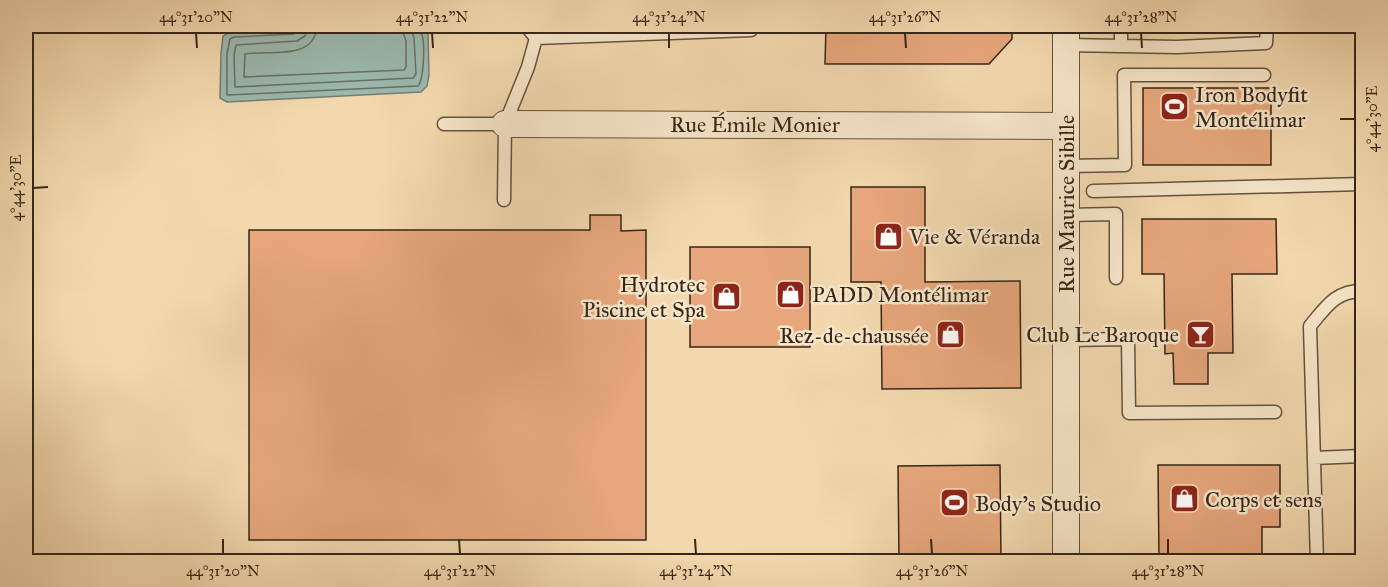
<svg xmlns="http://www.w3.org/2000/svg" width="1388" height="587" font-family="'IM FELL Great Primer',serif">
	<rect width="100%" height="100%" fill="#f3d8ae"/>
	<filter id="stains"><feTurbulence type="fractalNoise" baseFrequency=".00333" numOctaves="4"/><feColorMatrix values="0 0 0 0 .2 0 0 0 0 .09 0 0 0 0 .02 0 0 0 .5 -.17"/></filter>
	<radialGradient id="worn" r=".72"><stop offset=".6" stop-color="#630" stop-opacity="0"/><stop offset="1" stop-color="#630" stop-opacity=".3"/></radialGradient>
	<!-- water -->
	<path fill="#9bb9af" stroke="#727e73" stroke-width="1.5" d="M359 26H422L428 33 429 75 427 86 421 92 227 102 220 98 221 53 223 36 232 31Z"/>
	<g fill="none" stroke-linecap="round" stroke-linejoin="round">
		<!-- shore -->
		<path stroke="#687064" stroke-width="1.5" d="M300 26 299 31 294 34 234 37 230 39 227 54V95L418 86C424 79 425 44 422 35 420 32 418 29 418 26
			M308 26 305 36 297 41 236 45 234 55 235 87 413 78 416 74 414 38 410 26
			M317 26C315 61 269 50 245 54L244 77 404 70 406 67V41L401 26"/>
	</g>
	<!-- building -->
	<path fill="#e7a67c" stroke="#352618" stroke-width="1.5" d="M826 26H1012V39L989 64H825Z
		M1143 88H1271V165H1143Z
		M851 187H925V282L1020 281 1021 388 882 389 881 282H851Z
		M590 215H621V231L646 230V540H249V230H590Z
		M1142 219H1276L1277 274H1232L1233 353H1208V384H1174L1173 353 1165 354 1164 274H1142Z
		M690 247H810V347H690Z
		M1000 465 1001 561H899L898 466Z
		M1158 465H1280V527H1262V561H1159Z"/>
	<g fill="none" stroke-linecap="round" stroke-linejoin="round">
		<defs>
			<path id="lane" d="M1121 26V46
				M536 38 751 30V26
				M1066 45 1177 47 1266 43 1267 26
				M444 124H505
				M1066 166 1125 165 1124 75H1264
				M1093 191 1362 184
				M504 200 505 124 528 67 536 38 526 26
				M1066 215 1116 214V278
				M1067 340 1128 339 1129 413 1275 412
				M1314 458 1362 456
				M1317 562 1310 326C1326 307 1335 291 1362 291"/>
			<path id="street" d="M1066 26V562
				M505 124 1065 126"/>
		</defs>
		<!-- lane casing -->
		<use href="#lane" stroke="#64523e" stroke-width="15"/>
		<!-- street casing -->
		<use href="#street" stroke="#64523e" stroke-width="28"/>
		<!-- lane -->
		<use href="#lane" stroke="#f7e6ca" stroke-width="12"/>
		<!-- street -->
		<use href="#street" stroke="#f7e6ca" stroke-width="26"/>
	</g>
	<!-- ticks -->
	<path fill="none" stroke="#352618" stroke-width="2" d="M196 33 197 48M432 33 433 48M669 33V48M905 33 906 48M1141 33 1142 48M1340 119H1355M33 188 48 187M223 539V554M459 539 460 554M695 539 696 554M931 539 932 554M1168 539V554"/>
	<!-- icons -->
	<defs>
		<symbol id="stadium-square" viewBox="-11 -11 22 22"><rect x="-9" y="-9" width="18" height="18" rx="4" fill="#8f2418" stroke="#f7e6ca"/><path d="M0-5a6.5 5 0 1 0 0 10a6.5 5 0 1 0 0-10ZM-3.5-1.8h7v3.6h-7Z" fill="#fff"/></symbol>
		<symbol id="shop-square" viewBox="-11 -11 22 22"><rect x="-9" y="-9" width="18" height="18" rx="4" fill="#8f2418" stroke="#f7e6ca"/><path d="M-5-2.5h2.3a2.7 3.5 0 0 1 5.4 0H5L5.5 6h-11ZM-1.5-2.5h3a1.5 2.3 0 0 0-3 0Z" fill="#fff"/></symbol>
		<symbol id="bar-square" viewBox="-11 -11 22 22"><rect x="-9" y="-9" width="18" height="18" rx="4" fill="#8f2418" stroke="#f7e6ca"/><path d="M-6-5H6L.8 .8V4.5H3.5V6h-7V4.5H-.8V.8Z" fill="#fff"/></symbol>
	</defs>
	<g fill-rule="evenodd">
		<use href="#stadium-square" x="1158" y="90" width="33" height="33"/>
		<use href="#shop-square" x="872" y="220" width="33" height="33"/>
		<use href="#shop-square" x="774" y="278" width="33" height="33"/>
		<use href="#shop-square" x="710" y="280" width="33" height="33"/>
		<use href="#bar-square" x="1184" y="318" width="33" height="33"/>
		<use href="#shop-square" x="934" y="318" width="33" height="33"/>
		<use href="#shop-square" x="1168" y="482" width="33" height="33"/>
		<use href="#stadium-square" x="938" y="486" width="33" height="33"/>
	</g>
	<g text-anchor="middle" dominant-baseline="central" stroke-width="5" stroke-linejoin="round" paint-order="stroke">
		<!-- poi labels -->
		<g font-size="22" fill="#352618" stroke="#f7e6ca" text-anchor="start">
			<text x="1195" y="94">Iron Bodyfit<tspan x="1195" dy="25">Montélimar</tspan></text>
			<text x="909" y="236">Vie &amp; Véranda</text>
			<text x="705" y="284" text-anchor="end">Hydrotec<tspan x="705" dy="25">Piscine et Spa</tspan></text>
			<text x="812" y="294">PADD Montélimar</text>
			<text x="1179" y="334" text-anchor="end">Club Le Baroque</text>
			<text x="929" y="335" text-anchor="end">Rez-de-chaussée</text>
			<text x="1205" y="499">Corps et sens</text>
			<text x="975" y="503">Body's Studio</text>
		</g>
		<!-- street labels -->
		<g font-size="22" fill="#352618" stroke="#f7e6ca">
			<text x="755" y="124">Rue Émile Monier</text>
			<text transform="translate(1066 204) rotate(-90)">Rue Maurice Sibille</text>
		</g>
	</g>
	<!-- margin -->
	<rect width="1388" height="587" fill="none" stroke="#f3d8ae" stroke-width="66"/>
	<rect x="33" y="33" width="1322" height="521" fill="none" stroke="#352618" stroke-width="2"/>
	<g font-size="15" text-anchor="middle" fill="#352618">
		<text x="196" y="22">44°31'20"N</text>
		<text x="432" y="22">44°31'22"N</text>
		<text x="669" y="22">44°31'24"N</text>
		<text x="905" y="22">44°31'26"N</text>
		<text x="1141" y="22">44°31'28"N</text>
		<text transform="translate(1372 119) rotate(-90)" y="5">4°44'30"E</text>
		<text transform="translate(16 188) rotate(-90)" y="5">4°44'30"E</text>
		<text x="223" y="576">44°31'20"N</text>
		<text x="460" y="576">44°31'22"N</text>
		<text x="696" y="576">44°31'24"N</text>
		<text x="932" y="576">44°31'26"N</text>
		<text x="1168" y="576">44°31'28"N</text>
	</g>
	<rect width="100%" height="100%" filter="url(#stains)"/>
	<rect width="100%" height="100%" fill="url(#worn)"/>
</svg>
